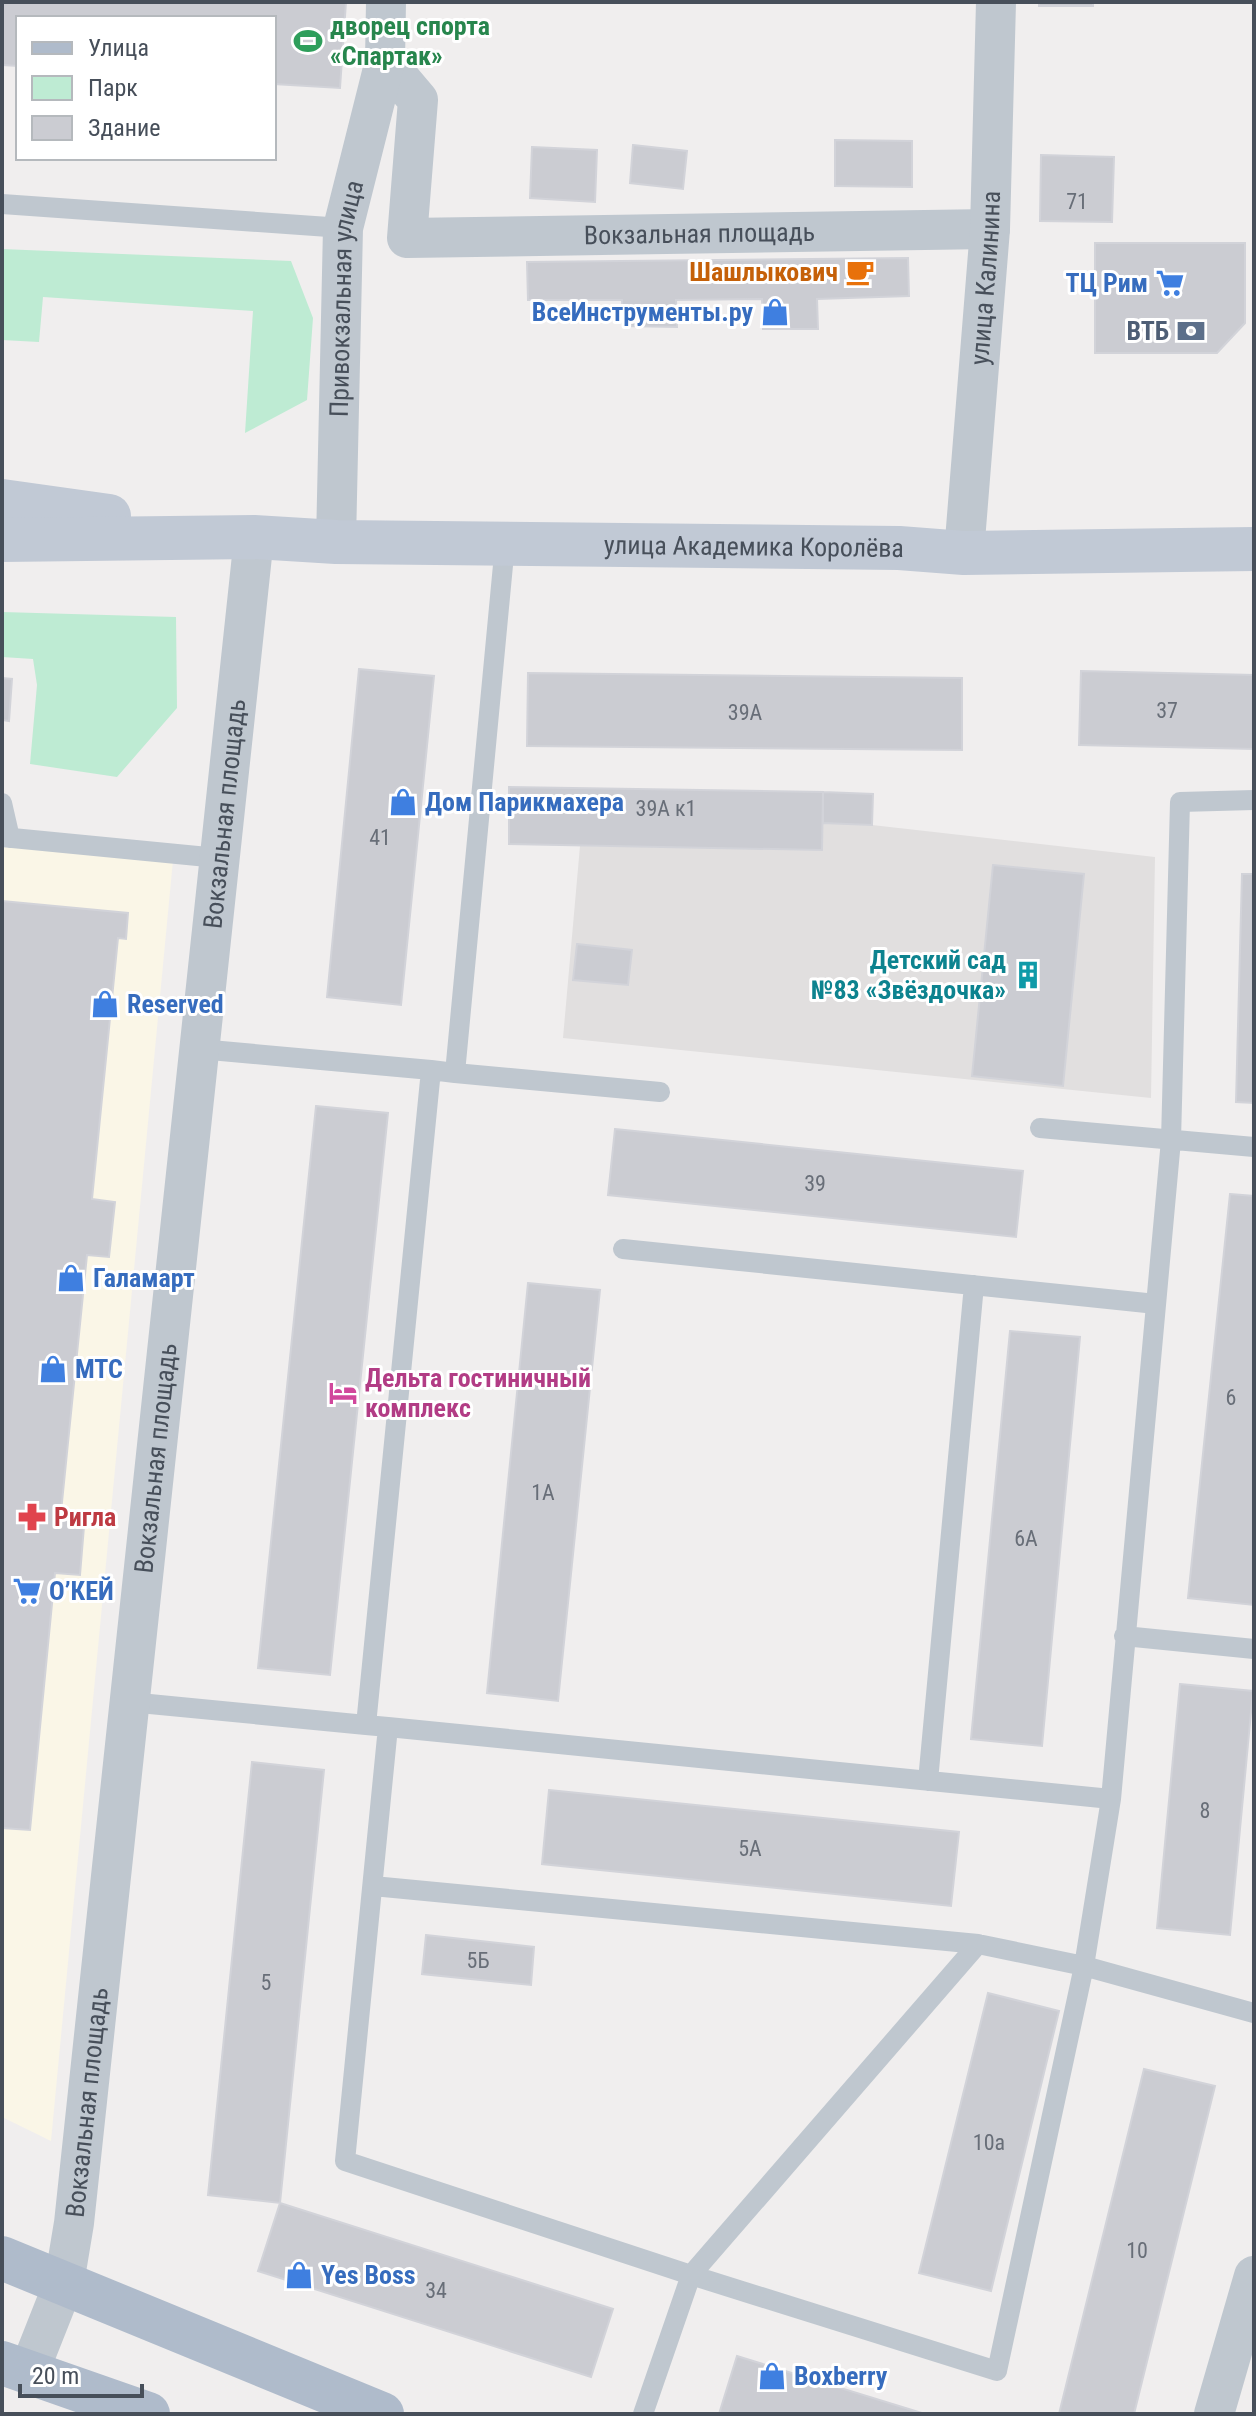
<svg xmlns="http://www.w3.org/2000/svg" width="1256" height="2416" font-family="'Roboto Condensed',sans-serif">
	<rect width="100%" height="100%" fill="#f0eeee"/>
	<!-- commercial -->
	<path fill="#faf6e7" d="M2 845 173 860 51 2141 2 2117Z"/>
	<!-- education -->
	<path fill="#e1dfdf" d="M823 823 872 825 1155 857 1151 1098 563 1038 580 846 822 850Z"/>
	<!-- green -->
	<path fill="#beebd3" d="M2 249 291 261 313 318 307 400 245 433 253 311 43 297 39 342 2 340Z
		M2 612 176 617 177 708 117 777 30 764 37 685 33 659 2 657Z"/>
	<!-- building -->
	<path fill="#cbccd2" stroke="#d2d3d9" stroke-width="2" d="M2 2H346L340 88 274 84V18H18V66L2 65Z
		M1039 2H1093V6H1039Z
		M835 140 912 141V187L835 186Z
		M633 145 687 151 683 189 630 183Z
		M532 147 597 150 595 202 530 198Z
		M1041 155 1114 157 1112 222 1040 221Z
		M1095 243H1245V323L1217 353H1095Z
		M908 258 909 296 817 299 818 329H763L762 299 676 300 677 327 623 326 622 300H528L527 262Z
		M359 669 434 676 401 1005 327 997Z
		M1081 671 1254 675V749L1079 745Z
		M528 673 962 678V750L527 746Z
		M2 678 12 679 9 721 2 720Z
		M509 787 823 792 822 850 509 844Z
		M823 792 873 794 872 825 823 823Z
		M993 865 1084 874 1063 1086 972 1076Z
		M1242 874H1254V1103L1236 1102Z
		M2 901 128 913 126 939 118 938 92 1199 115 1202 109 1257 87 1255 61 1512 85 1514 80 1575 55 1573 30 1830 2 1828Z
		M577 944 632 950 628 985 573 980Z
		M316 1106 388 1113 330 1675 258 1668Z
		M615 1129 1023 1171 1016 1237 608 1195Z
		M1230 1194 1254 1196V1605L1188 1598Z
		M528 1283 600 1290 558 1701 487 1693Z
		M1010 1331 1080 1337 1042 1746 971 1739Z
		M1180 1684 1253 1691 1230 1935 1157 1928Z
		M252 1762 324 1770 280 2203 208 2195Z
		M549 1790 959 1832 951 1906 542 1864Z
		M426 1935 534 1947 531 1985 422 1974Z
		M988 1993 1059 2011 991 2291 919 2273Z
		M1144 2069 1215 2086 1134 2414H1059Z
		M280 2203 613 2309 591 2377 258 2271Z
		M737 2356 925 2414H719Z"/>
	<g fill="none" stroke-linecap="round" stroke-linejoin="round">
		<!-- service -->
		<path stroke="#bfc7cf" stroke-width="20" d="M2 204 343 228
			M2 803 10 838
			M2 837 218 858
			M199 1049 431 1070 366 1725 388 1727 345 2161 691 2275 978 1944
			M431 1070 455 1073 505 544
			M455 1073 660 1092
			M1040 1128 1254 1147
			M623 1249 1156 1304
			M1124 1636 1254 1649
			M129 1702 366 1725
			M388 1727 1111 1799
			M928 1781 974 1285
			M373 1886 978 1944 1084 1966 1111 1799 1171 1140 1180 802 1254 800
			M643 2414 691 2275 997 2371 1084 1966 1254 2013"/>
		<!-- minor -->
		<g stroke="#bfc7cf" stroke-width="40">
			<path id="s1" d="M385 61 418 100 407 238 990 229"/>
			<path id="s2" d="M336 542 343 228 385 61 386 2"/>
			<path id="s3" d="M964 553 990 229 996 2"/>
			<path id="s4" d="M28 2374 64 2283 74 2223 254 537"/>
			<path d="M1214 2414 1254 2276"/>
		</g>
		<!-- secondary -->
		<g stroke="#c1c9d5" stroke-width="44">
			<path d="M2 501 109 516"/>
			<path id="s5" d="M2 540 254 537 336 542 899 548 964 553 1254 549"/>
		</g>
		<!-- primary -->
		<path stroke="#afbbcb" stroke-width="44" d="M2 2258 382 2414
			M2 2363 148 2414"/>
	</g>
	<!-- icons -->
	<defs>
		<symbol id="stadium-bare" viewBox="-9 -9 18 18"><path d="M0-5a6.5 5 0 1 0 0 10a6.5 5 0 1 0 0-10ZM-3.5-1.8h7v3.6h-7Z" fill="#2e9e5b" stroke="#fff" stroke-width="2.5" paint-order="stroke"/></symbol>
		<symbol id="cafe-bare" viewBox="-9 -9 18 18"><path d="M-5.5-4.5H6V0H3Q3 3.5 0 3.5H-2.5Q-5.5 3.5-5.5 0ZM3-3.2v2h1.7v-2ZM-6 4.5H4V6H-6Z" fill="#e8710a" stroke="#fff" stroke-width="2.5" paint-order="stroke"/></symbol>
		<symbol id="supermarket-bare" viewBox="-9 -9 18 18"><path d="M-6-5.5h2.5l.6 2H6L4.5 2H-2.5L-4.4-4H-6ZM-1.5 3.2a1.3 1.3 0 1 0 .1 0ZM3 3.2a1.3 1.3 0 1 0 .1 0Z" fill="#3f7fe0" stroke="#fff" stroke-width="2.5" paint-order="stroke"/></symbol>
		<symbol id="shop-bare" viewBox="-9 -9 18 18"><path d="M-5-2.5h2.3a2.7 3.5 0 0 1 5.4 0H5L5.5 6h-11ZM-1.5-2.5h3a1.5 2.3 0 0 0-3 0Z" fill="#3f7fe0" stroke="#fff" stroke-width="2.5" paint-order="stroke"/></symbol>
		<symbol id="bank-bare" viewBox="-9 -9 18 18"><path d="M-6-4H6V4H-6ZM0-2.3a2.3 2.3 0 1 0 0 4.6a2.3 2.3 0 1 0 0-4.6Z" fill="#5c6f8a" stroke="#fff" stroke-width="2.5" paint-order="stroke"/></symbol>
		<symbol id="building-bare" viewBox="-9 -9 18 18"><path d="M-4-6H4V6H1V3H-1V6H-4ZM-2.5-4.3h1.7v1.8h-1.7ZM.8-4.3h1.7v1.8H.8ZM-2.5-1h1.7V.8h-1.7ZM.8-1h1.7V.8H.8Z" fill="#0f9aa8" stroke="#fff" stroke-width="2.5" paint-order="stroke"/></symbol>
		<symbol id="hotel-bare" viewBox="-9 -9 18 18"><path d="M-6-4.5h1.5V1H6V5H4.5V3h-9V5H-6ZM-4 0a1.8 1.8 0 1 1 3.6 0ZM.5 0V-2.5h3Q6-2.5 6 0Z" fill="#d1479c" stroke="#fff" stroke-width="2.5" paint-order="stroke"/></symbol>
		<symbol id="pharmacy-bare" viewBox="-9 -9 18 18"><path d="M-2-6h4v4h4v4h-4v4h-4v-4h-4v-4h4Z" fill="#e0444e" stroke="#fff" stroke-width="2.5" paint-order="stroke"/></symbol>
	</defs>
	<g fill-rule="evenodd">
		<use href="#stadium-bare" x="288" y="21" width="40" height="40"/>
		<use href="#cafe-bare" x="840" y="252" width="40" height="40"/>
		<use href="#supermarket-bare" x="1150" y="263" width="40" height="40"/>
		<use href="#shop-bare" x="755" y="292" width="40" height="40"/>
		<use href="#bank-bare" x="1171" y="311" width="40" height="40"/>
		<use href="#shop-bare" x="383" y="782" width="40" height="40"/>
		<use href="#building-bare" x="1008" y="955" width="40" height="40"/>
		<use href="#shop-bare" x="85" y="984" width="40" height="40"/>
		<use href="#shop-bare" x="51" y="1258" width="40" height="40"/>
		<use href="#shop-bare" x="33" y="1349" width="40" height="40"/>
		<use href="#hotel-bare" x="323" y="1373" width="40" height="40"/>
		<use href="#pharmacy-bare" x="12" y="1497" width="40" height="40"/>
		<use href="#supermarket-bare" x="7" y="1571" width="40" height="40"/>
		<use href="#shop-bare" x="279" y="2255" width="40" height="40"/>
		<use href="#shop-bare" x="752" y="2356" width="40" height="40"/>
	</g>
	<g text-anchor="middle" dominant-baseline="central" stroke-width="6" stroke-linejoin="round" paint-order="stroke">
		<!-- number labels -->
		<g font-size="22" fill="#686e78">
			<text x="1077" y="201">71</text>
			<text x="1167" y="710">37</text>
			<text x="745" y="712">39А</text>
			<text x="666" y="808">39А к1</text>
			<text x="380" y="837">41</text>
			<text x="815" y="1183">39</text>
			<text x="1231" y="1397">6</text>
			<text x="543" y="1492">1А</text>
			<text x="1026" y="1538">6А</text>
			<text x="1205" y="1810">8</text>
			<text x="750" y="1848">5А</text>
			<text x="478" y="1960">5Б</text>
			<text x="266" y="1982">5</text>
			<text x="989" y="2142">10а</text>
			<text x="1137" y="2250">10</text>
			<text x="436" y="2290">34</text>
		</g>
		<!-- leisure labels -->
		<g font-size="26" font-weight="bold" fill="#27864d" stroke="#fff" text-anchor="start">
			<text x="330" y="26">дворец спорта<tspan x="330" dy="30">«Спартак»</tspan></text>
		</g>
		<!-- street labels -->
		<g font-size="26" fill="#474f5a" stroke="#fff">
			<text stroke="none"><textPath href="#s1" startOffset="482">Вокзальная площадь</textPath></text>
			<text stroke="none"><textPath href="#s3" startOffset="276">улица Калинина</textPath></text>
			<text stroke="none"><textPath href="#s2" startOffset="244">Привокзальная улица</textPath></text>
			<text stroke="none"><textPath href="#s5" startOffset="752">улица Академика Королёва</textPath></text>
			<text stroke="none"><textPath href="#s4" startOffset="1576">Вокзальная площадь</textPath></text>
			<text stroke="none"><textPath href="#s4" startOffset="928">Вокзальная площадь</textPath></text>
			<text stroke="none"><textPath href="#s4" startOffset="280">Вокзальная площадь</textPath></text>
		</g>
		<!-- food labels -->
		<g font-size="26" font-weight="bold" fill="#c56008" stroke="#fff" text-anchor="end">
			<text x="838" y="272">Шашлыкович</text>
		</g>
		<!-- shop labels -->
		<g font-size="26" font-weight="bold" fill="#366cbe" stroke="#fff" text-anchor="start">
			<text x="1148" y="283" text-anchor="end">ТЦ Рим</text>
			<text x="753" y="312" text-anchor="end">ВсеИнструменты.ру</text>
			<text x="425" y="802">Дом Парикмахера</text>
			<text x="127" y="1004">Reserved</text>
			<text x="93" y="1278">Галамарт</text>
			<text x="75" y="1369">МТС</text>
			<text x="49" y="1591">О’КЕЙ</text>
			<text x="321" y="2275">Yes Boss</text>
			<text x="794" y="2376">Boxberry</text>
		</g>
		<!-- service labels -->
		<g font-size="26" font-weight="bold" fill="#4e5e75" stroke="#fff" text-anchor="end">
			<text x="1169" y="331">ВТБ</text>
		</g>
		<!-- culture labels -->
		<g font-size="26" font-weight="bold" fill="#0d838f" stroke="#fff" text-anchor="end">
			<text x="1006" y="960">Детский сад<tspan x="1006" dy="30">№83 «Звёздочка»</tspan></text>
		</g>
		<!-- hotel labels -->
		<g font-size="26" font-weight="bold" fill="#b23c85" stroke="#fff" text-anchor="start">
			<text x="365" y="1378">Дельта гостиничный<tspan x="365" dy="30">комплекс</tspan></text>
		</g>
		<!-- health labels -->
		<g font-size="26" font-weight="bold" fill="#be3a42" stroke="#fff" text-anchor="start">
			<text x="54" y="1517">Ригла</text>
		</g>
	</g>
	<!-- border -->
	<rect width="1256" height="2416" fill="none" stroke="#474f5a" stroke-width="8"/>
	<!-- legend -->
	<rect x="16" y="16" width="260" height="144" fill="#ffffff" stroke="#b5b9bd" stroke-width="2"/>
	<rect x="32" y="42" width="40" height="12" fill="#afbbcb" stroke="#b5b9bd" stroke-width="2"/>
	<text x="88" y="56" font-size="24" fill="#474f5a">Улица</text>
	<rect x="32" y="76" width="40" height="24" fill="#beebd3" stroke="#b5b9bd" stroke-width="2"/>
	<text x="88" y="96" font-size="24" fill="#474f5a">Парк</text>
	<rect x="32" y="116" width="40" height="24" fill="#cbccd2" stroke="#b5b9bd" stroke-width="2"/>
	<text x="88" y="136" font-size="24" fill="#474f5a">Здание</text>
	<!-- scale -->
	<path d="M20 2384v12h122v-12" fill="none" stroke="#474f5a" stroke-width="4"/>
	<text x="32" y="2384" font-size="24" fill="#474f5a" stroke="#ffffff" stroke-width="6" paint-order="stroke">20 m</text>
</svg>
